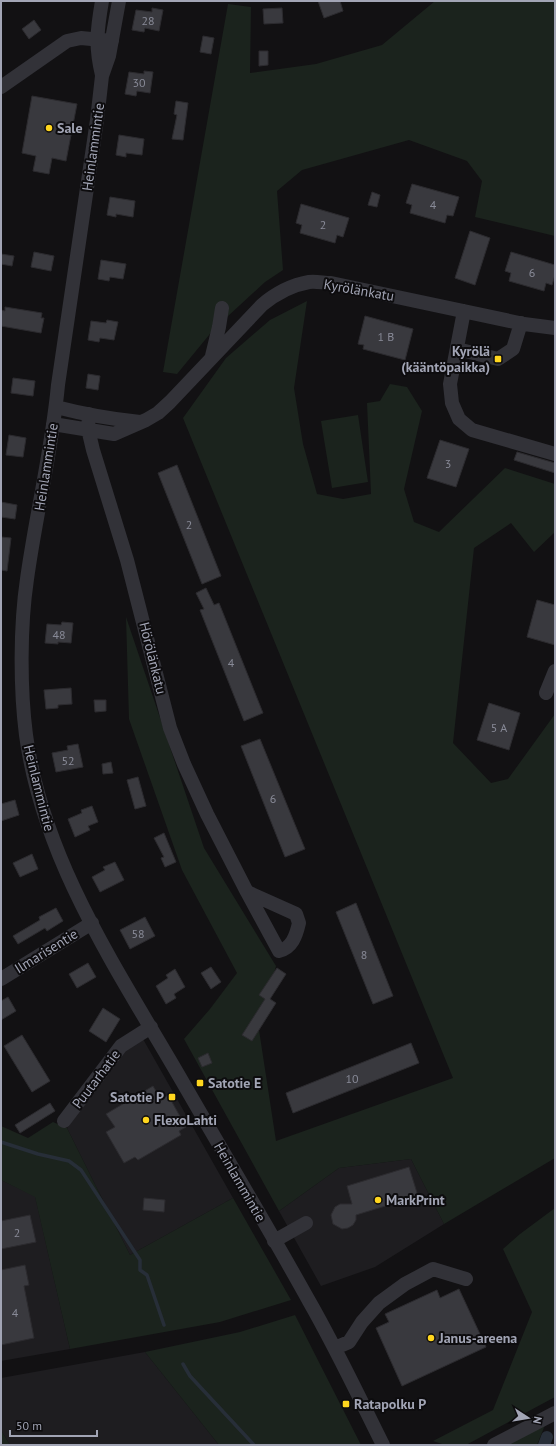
<svg xmlns="http://www.w3.org/2000/svg" width="556" height="1446" font-family="'PT Sans',sans-serif">
	<rect width="100%" height="100%" fill="#121113"/>
	<!-- built -->
	<path fill="#1e1d20" d="M143 1039 233 1198 130 1255 67 1128 125 1049Z
		M411 1159 444 1224 375 1267 321 1286 279 1211 339 1168Z
		M1 1180 35 1196 70 1349 1 1361Z
		M145 1352 219 1445H10L1 1430V1378Z"/>
	<!-- green -->
	<path fill="#1b231d" d="M435 1H555V236L475 217 482 181 467 161 409 140 302 170 277 191 283 270 265 282 214 329 177 374 163 372 228 4 251 7 250 73 316 64 382 45Z
		M307 301 294 388 303 444 317 494 343 499 371 494 367 403 380 401 390 384 407 387 422 411 404 489 414 522 439 532 505 468 555 484V532L534 552 511 523 474 548 453 743 491 783 508 779 555 714V1158L444 1224 411 1159 339 1168 279 1211 184 1039 210 1009 237 973 182 870 129 719 126 617 204 848 276 966 259 1030 276 1141 453 1078 183 418 226 358 270 320Z
		M358 415 368 482 332 488 321 421Z
		M53 1122 67 1128 130 1255 233 1198 291 1300 220 1322 70 1349 35 1197 1 1180V1126L28 1138Z
		M555 1208V1397L466 1445H445L433 1441 493 1410 532 1312 503 1249 520 1234Z
		M295 1315 361 1445H219L145 1352 240 1332Z
		M545 1425 537 1445H507Z
		M1 1430 10 1445H1Z"/>
	<g fill="none" stroke-linecap="round" stroke-linejoin="round">
		<!-- stream -->
		<path stroke="#272e38" stroke-width="3.5" d="M1 1142 38 1154 69 1161 81 1170 140 1260V1270L147 1275 164 1325
			M183 1364 190 1376 254 1445"/>
		<!-- canal -->
		<path stroke="#272e38" stroke-width="12" d="M544 1445 547 1437"/>
	</g>
	<!-- building -->
	<path fill="#39393e" stroke="#2c2b2f" d="M318 1H340L343 11 324 18Z
		M152 8 163 10 159 31 145 28 144 32 132 30 136 10 152 12Z
		M282 8 283 23 264 24 263 9Z
		M34 20 41 30 29 39 22 29Z
		M203 36 214 38 211 54 200 52Z
		M259 51H268V65L259 66Z
		M144 71 153 72 150 93 137 91 136 96 125 94 129 72 144 74Z
		M32 96 77 104 66 161 52 158 49 174 33 171 36 156 22 153Z
		M176 101 188 103 183 140 172 139 177 115 174 114Z
		M119 135 144 139 142 155 126 153V157L116 155Z
		M412 184 459 197 453 216 447 215 445 223 410 213 412 205 406 203Z
		M372 192 380 195 377 207 368 205Z
		M110 197 135 201 133 217 116 214V217L107 215Z
		M301 204 349 218 343 237 337 235 335 243 300 233 302 225 296 223Z
		M470 231 490 238 475 285 455 278Z
		M34 252 54 256 51 271 31 267Z
		M511 252 555 265V275L552 285 546 283 544 291 509 281 511 273 505 271Z
		M1 254 14 256 12 266 1 264Z
		M101 260 126 264 123 279 110 277 109 281 98 279Z
		M5 307 42 313 41 318H44L41 333 1 326V310L5 311Z
		M365 316 413 329 405 360 363 349 364 345 358 344Z
		M107 320 118 322 114 340 100 338 99 342 88 340 91 321 106 323Z
		M88 374 100 376 98 390 86 388Z
		M13 378 35 381 33 396 11 393Z
		M9 435 26 438 23 457 6 455Z
		M440 440 469 449 456 487 427 478Z
		M517 452 555 463V473L514 460Z
		M177 465 221 576 202 584 158 473Z
		M1 502 17 505 15 519 1 517Z
		M1 537 11 538 7 571 1 570Z
		M206 588 214 605 219 603 263 713 244 721 200 610 204 609 196 593Z
		M537 600 555 605V645L527 637Z
		M62 622 73 623 71 643 58 642V644L45 643 47 624 61 625Z
		M71 688 72 704 58 705V708L46 709 44 690Z
		M94 700H106V711L95 712Z
		M489 703 520 713 509 750 477 740Z
		M260 739 305 849 285 857 241 746Z
		M78 744 83 767 56 772 52 753 68 750 67 746Z
		M111 762 113 773 103 774 102 764Z
		M138 777 146 806 135 809 127 780Z
		M15 800 19 815 1 821V804Z
		M92 806 98 822 88 826 90 830 75 837 68 819 82 813 81 810Z
		M164 833 176 862 165 867 161 858 164 857 154 838Z
		M32 854 38 869 20 877 13 863Z
		M115 862 124 880 100 892 92 877 105 870 103 867Z
		M356 903 393 996 373 1004 336 912Z
		M56 908 63 921 47 931 45 928 18 944 13 936 40 920 39 917Z
		M145 917 155 936 130 949 120 930Z
		M88 963 96 977 77 988 69 974Z
		M211 967 221 982 211 989 201 973Z
		M277 968 286 974 270 999 276 1003 252 1041 242 1035 265 999 259 995Z
		M175 969 185 987 174 994 176 998 166 1004 156 986 168 978 166 975Z
		M8 997 16 1011 1 1020V1001Z
		M103 1008 120 1019 106 1042 89 1031Z
		M22 1035 50 1081 32 1092 4 1046Z
		M411 1043 419 1063 293 1113 286 1093Z
		M208 1053 212 1063 202 1067 198 1058Z
		M153 1086 161 1100 168 1095 186 1127 179 1131 181 1135 138 1160 135 1157 124 1163 106 1132 115 1127 106 1114Z
		M50 1103 55 1111 20 1133 15 1125Z
		M409 1167 418 1196 356 1215V1220L353 1225 348 1228 342 1229 333 1224 331 1215 335 1207 340 1204H352L347 1186Z
		M144 1198 165 1200 164 1212 143 1210Z
		M30 1215 36 1242 1 1249V1221Z
		M25 1265 29 1285 24 1286 34 1338 1 1345V1270Z
		M459 1289 486 1347 402 1386 376 1328 389 1322 385 1314 437 1290 440 1298Z"/>
	<g fill="none" stroke-linecap="round" stroke-linejoin="round">
		<!-- minor -->
		<path stroke="#323238" stroke-width="14" d="M119 1 109 56 102 76 97 120 58 385C52 450 36 514 27 579 20 626 20 688 26 735 43 862 119 972 182 1081 224 1154 268 1227 309 1301 336 1348 359 1397 383 1445
			M102 75C95 46 97 30 102 1
			M1 87 67 41 81 38 112 41
			M464 311 450 384 452 403 459 419 472 430 555 454
			M457 349 498 359 513 349 521 323
			M212 356 219 327 222 308
			M56 407C83 414 111 419 140 422
			M89 414 88 429 93 450 127 560 170 728 184 764 207 814 247 892 279 951C292 948 296 936 299 923L296 914 247 892
			M53 424 114 434 146 420 158 413 170 402 262 305C275 294 292 285 309 282 316 281 324 283 331 283L524 324 555 328
			M546 693 555 671
			M1 979 92 923
			M64 1121 121 1046 151 1027
			M274 1241 306 1223
			M335 1348 349 1342 362 1322 379 1303 405 1284 433 1269 466 1279
			M494 1445 555 1413"/>
	</g>
	<!-- markers -->
	<g fill="#ffd61e" stroke="#0d0c0e" stroke-width="1.5">
		<circle cx="49" cy="128" r="4"/>
		<rect x="494" y="355" width="8" height="8" rx="2"/>
		<rect x="196" y="1079" width="8" height="8" rx="2"/>
		<rect x="168" y="1093" width="8" height="8" rx="2"/>
		<circle cx="146" cy="1120" r="4"/>
		<circle cx="378" cy="1200" r="4"/>
		<circle cx="431" cy="1338" r="4"/>
		<rect x="342" y="1400" width="8" height="8" rx="2"/>
	</g>
	<g text-anchor="middle" dominant-baseline="central" stroke-width="4" stroke-linejoin="round" paint-order="stroke">
		<!-- number labels -->
		<g font-size="12" fill="#888a97">
			<text x="148" y="20">28</text>
			<text x="139" y="82">30</text>
			<text x="433" y="204">4</text>
			<text x="323" y="224">2</text>
			<text x="532" y="272">6</text>
			<text x="386" y="336">1 B</text>
			<text x="448" y="463">3</text>
			<text x="189" y="524">2</text>
			<text x="59" y="634">48</text>
			<text x="231" y="662">4</text>
			<text x="499" y="727">5 A</text>
			<text x="68" y="760">52</text>
			<text x="273" y="798">6</text>
			<text x="138" y="933">58</text>
			<text x="364" y="954">8</text>
			<text x="352" y="1078">10</text>
			<text x="17" y="1232">2</text>
			<text x="15" y="1312">4</text>
		</g>
		<!-- poi labels -->
		<g font-size="14" font-weight="bold" fill="#a2a5b5" stroke="#0d0c0e" text-anchor="start">
			<text x="57" y="128">Sale</text>
			<text x="490" y="351" text-anchor="end">Kyrölä<tspan x="490" dy="16">(kääntöpaikka)</tspan></text>
			<text x="208" y="1083">Satotie E</text>
			<text x="164" y="1097" text-anchor="end">Satotie P</text>
			<text x="154" y="1120">FlexoLahti</text>
			<text x="386" y="1200">MarkPrint</text>
			<text x="439" y="1338">Janus-areena</text>
			<text x="354" y="1404">Ratapolku P</text>
		</g>
		<!-- street labels -->
		<g font-size="14" fill="#a2a5b5" stroke="#0d0c0e">
			<text transform="translate(93 147) rotate(-82)">Heinlammintie</text>
			<text transform="translate(359 290) rotate(10)">Kyrölänkatu</text>
			<text transform="translate(46 467) rotate(-81)">Heinlammintie</text>
			<text transform="translate(153 658) rotate(76)">Hörölänkatu</text>
			<text transform="translate(39 788) rotate(76)">Heinlammintie</text>
			<text transform="translate(46 951) rotate(-32)">Ilmarisentie</text>
			<text transform="translate(96 1079) rotate(-53)">Puutarhatie</text>
			<text transform="translate(240 1182) rotate(60)">Heinlammintie</text>
		</g>
	</g>
	<!-- border -->
	<rect width="556" height="1446" fill="none" stroke="#a2a5b5" stroke-width="4"/>
	<!-- north arrow -->
	<g transform="translate(528 1418) rotate(102)" stroke="#0d0c0e" stroke-width="3" paint-order="stroke">
	<path d="M0-3L7 15L0 10L-7 15Z" fill="#a2a5b5"/>
	<text y="-6" font-size="11" font-weight="bold" text-anchor="middle" fill="#a2a5b5">N</text>
	</g>
	<!-- scale -->
	<path d="M10 1430v6h87v-6" fill="none" stroke="#a2a5b5" stroke-width="2"/>
	<text x="16" y="1430" font-size="12" fill="#a2a5b5" stroke="#0d0c0e" stroke-width="3" paint-order="stroke">50 m</text>
</svg>
